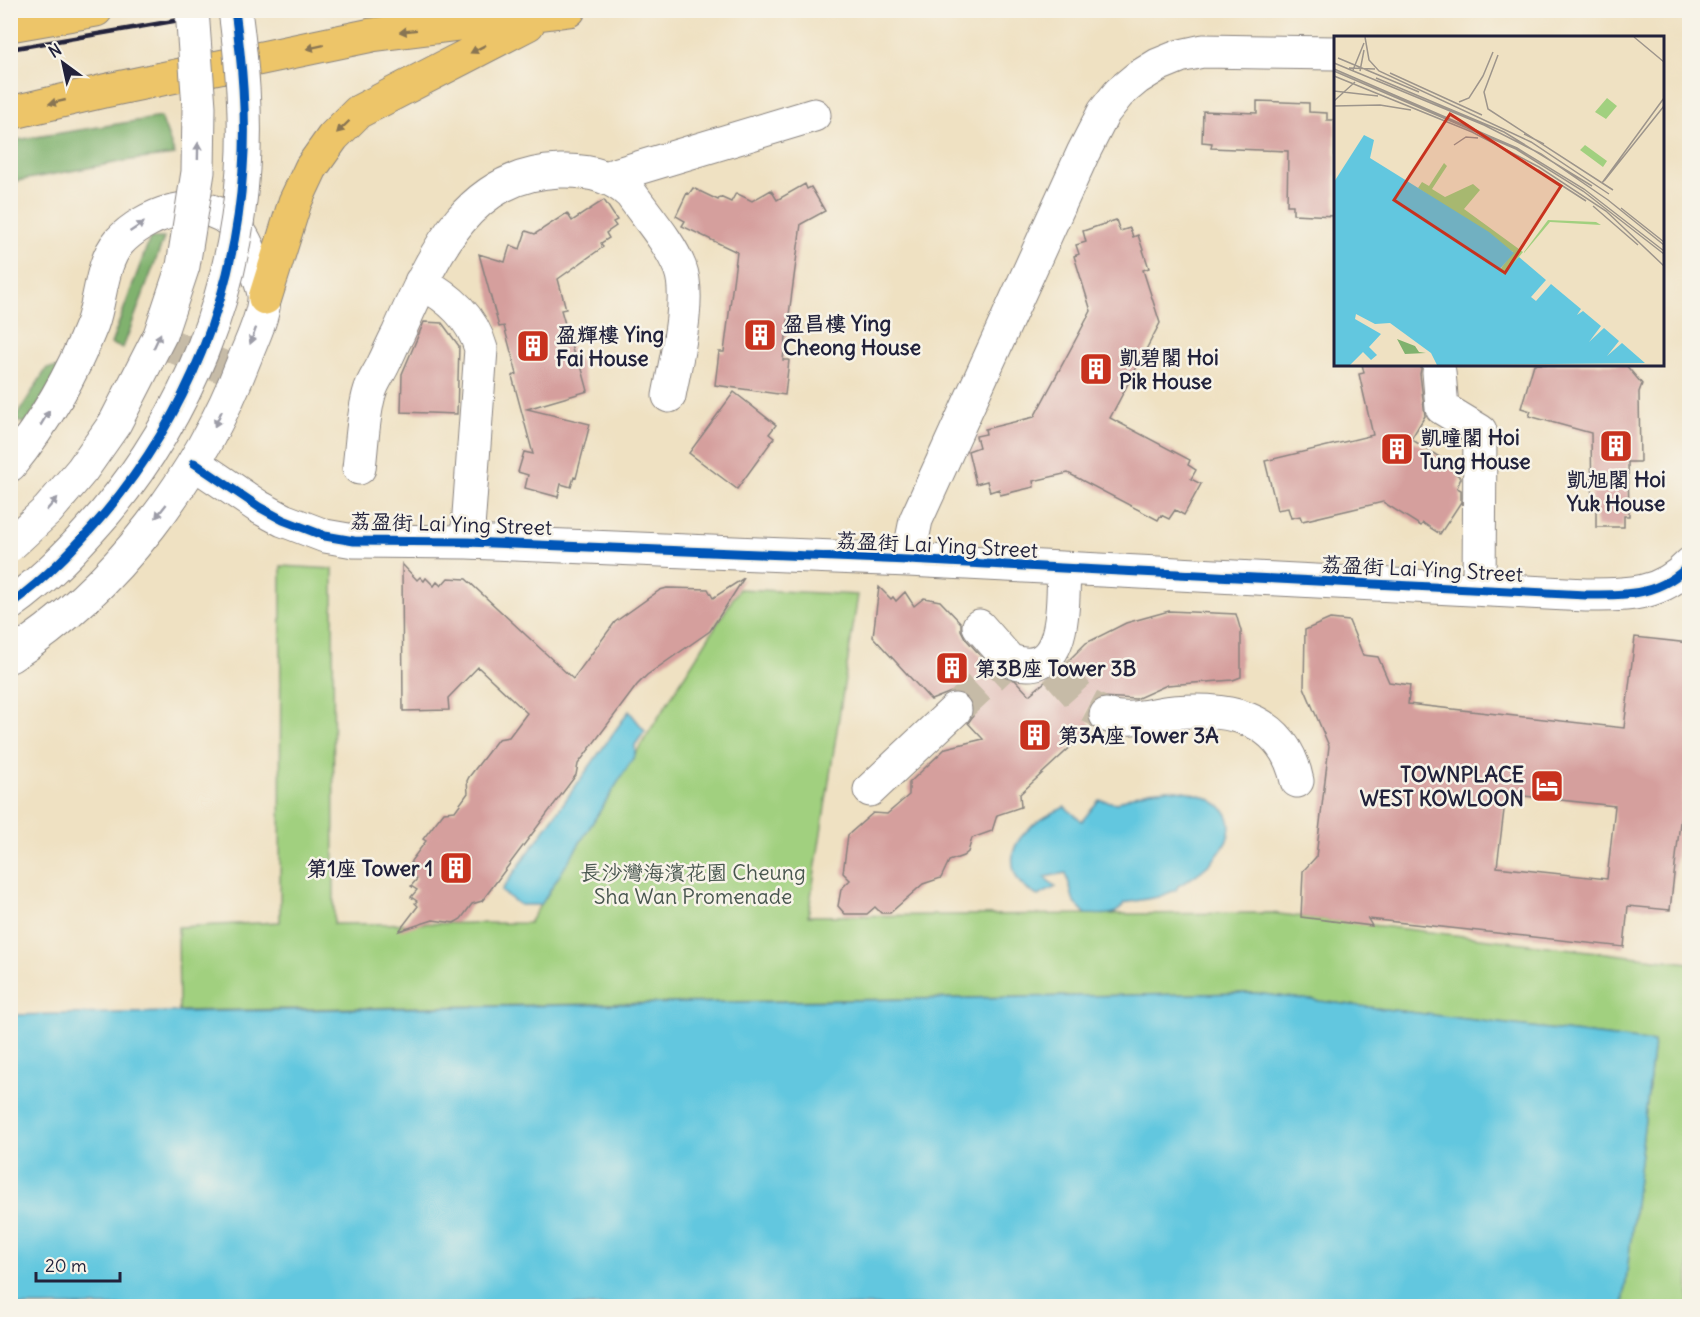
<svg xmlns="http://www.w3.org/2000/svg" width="1700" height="1317" font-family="Delius,'LXGW WenKai TC',sans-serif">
	<rect width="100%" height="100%" fill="#f7f3e8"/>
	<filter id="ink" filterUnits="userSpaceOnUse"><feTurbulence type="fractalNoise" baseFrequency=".0167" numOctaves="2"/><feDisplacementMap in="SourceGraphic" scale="12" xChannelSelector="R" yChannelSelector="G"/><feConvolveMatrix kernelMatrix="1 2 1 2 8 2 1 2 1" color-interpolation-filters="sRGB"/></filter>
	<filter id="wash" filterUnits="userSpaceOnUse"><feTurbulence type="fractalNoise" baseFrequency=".008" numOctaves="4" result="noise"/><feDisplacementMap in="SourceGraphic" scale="24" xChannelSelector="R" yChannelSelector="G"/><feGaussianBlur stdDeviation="1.35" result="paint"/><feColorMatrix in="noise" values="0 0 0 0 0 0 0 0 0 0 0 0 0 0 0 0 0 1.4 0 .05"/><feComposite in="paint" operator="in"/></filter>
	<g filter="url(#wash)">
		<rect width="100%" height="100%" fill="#efe1c2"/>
		<!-- green -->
		<path fill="#a1d07f" stroke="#62795d" stroke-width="1.5" d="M281 566 333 569 334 924 529 923 739 589 858 595 808 916 1271 913 1689 963V1306H1623L1654 1042 1254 993 179 1011 178 927 280 922Z"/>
		<!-- forest -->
		<path fill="#80b26e" stroke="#516a54" stroke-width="1.5" d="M161 117 175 155 131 160 11 182V141Z
			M150 238H164L123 348 111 344Z
			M47 368H61L26 424 14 420Z"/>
		<!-- water -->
		<path fill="#62c7df" stroke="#42748d" stroke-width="1.5" d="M629 711 645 731 635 745V755L541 905H520L501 891Z
			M1167 789C1254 796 1244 850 1178 886L1176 890 1158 897 1124 903C1118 918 1100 914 1086 914L1074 902 1066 873 1044 877 1056 887 1038 896C1026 890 1017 883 1014 870 1005 838 1040 818 1065 807L1082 821 1099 800 1117 803 1132 796 1149 791Z
			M1254 993 1654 1042 1623 1306H11V1015Z"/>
		<g id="blocks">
			<!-- building -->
			<path fill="#d59f9d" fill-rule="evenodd" d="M1257 101 1309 103V112L1327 113V120H1335V216L1293 214V205H1287L1288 151 1211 148 1212 143 1202 142 1203 111 1257 113Z
				M805 184 807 189 811 187 825 211 801 224 783 360H789L785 395 715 385 719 352H724L737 252 682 226 685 221 676 216 687 193 689 194 693 188 718 200 720 197 731 202 736 193 752 201 771 190 777 200Z
				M604 200 617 220 613 222 616 226 606 233 609 238 601 243 603 247 558 279 566 309 561 310 575 359 579 358 588 391 527 409 590 424 576 478 574 477 571 487 561 484 558 497 525 488 528 475 518 472 524 452 533 454 512 376 517 374 504 326 499 327 479 254 505 262 510 245 520 249 526 231 535 234 567 213 572 221Z
				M1116 220 1120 231 1130 228 1133 237 1138 235 1149 268 1143 270 1160 323 1110 418 1190 460 1188 465 1196 470 1191 479 1201 484 1184 515 1175 510 1169 519 1161 515 1158 520 1068 473 1033 481 1034 487 1000 495 999 489 990 492 987 481 976 484 968 451 979 447 976 436 986 434 985 429 1034 417 1091 311 1074 256 1079 254 1076 245 1086 242 1083 231Z
				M424 322 442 323 459 346 457 414 401 412 402 374Z
				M1362 364H1422L1420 374 1425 416 1411 439 1458 469 1455 473 1461 478 1457 488 1461 490V502L1440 534 1423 523 1421 526 1383 502 1302 521 1300 516 1291 518 1288 508 1277 510 1265 461 1373 435 1359 374 1364 373Z
				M1534 364H1625L1642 384 1639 392 1640 462H1628L1629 516H1624V527H1596V506L1592 507 1591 433 1529 416 1531 411 1521 408Z
				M734 392 776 425 769 434 774 438 737 489 689 453Z
				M402 564 417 580 420 577 424 581 426 578 434 586 437 582 441 586 448 578 466 579 573 679 615 622 660 590 667 588 708 589 713 598 744 578 710 631 647 675 637 685 578 764 576 775 482 901 472 904 461 919 454 923 433 920 399 931 418 906 415 903 417 901 411 897 417 890 411 886 417 879 411 874V861L426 841 423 839 444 812 455 811 468 793 467 781 469 777 498 739 509 737 527 713 478 667 448 698 449 710 403 711Z
				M879 587 891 599 893 597 896 601 905 592 914 606 924 598 940 601 961 623V630L965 638 995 672 1004 678 1015 680 1029 695 1056 673 1086 643 1126 623 1169 611 1236 614 1241 631V677L1233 680 1167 685 1136 699 1102 697 1093 701 1088 711V719L1092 727 1020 794 1021 807 997 815 992 831 972 838 968 852 963 856 949 861 941 878 923 884 890 913H881L875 907 867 914H845L838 906 841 889 850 880 843 873 848 835 873 813 887 814 909 795V783L946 748 983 739 968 723 973 716V706L968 697 961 692H951L931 700 873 637Z
				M1330 619 1349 621 1363 655 1378 657 1389 682 1410 685 1408 704 1624 728 1635 637 1689 643V743L1670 910 1628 906 1624 947 1368 919 1372 926 1301 917 1303 871 1316 857 1329 746 1304 687 1305 630ZM1506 794 1615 806 1607 879 1497 867Z"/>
		</g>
	</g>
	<g filter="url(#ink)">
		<use href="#blocks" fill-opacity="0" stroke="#88827e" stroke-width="1.5"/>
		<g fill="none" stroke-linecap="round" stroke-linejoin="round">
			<!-- minor-tunnel -->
			<path stroke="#c6bba7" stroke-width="33" stroke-dasharray="33 16" stroke-linecap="butt" d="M167 344 223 367
				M1056 670 1087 705 1106 715
				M955 710 1002 666"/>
			<defs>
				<path id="minor" d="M608 177 814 115
					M421 282C450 298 472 317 481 349L467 542
					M1439 372 1442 408 1480 431 1479 589
					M194 463 259 507 283 520 325 536 354 541 467 542 908 560 1586 595C1627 595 1660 596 1690 564
					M10 465C45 422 72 375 92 324 101 299 101 263 119 242 144 215 197 194 230 221 243 232 251 253 256 269 259 278 265 291 264 300 263 318 251 342 244 360 200 475 116 589 10 656
					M359 468C362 444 363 413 370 391 373 381 380 372 384 363 389 353 393 343 398 334 432 259 465 174 560 171 587 170 612 175 631 194 647 217 669 241 680 268 692 299 675 363 669 396
					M908 560 916 520 1083 153 1104 112 1119 93 1137 78 1158 65 1180 56 1203 51 1336 53
					M979 626 1009 660C1068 683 1062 603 1064 569
					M1106 715C1128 723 1151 714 1174 712 1231 707 1284 718 1297 781
					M870 790 955 710"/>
				<path id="highway" d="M10 25 96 10
					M10 113 104 91 372 35 569 10
					M265 298 295 202 311 168 333 137 358 112 528 24"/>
			</defs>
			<!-- minor casing -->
			<use href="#minor" stroke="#88827e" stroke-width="35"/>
			<!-- highway casing -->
			<use href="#highway" stroke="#88827e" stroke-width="35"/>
			<!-- minor -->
			<use href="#minor" stroke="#fff" stroke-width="33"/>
			<!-- highway -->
			<use href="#highway" stroke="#edc569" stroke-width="33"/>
			<!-- rail -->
			<path stroke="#22223b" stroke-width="4.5" d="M10 49 238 10"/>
			<defs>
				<path id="minor-bridge" d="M10 545 48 510 82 470 115 423 160 335 183 266 198 172 199 107 192 10
					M10 604C46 579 77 545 105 513 187 415 235 296 243 169 247 116 242 63 235 10"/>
			</defs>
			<!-- minor-bridge casing -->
			<use href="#minor-bridge" stroke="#88827e" stroke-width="35" stroke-linecap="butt"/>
			<!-- minor-bridge -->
			<use href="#minor-bridge" stroke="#fff" stroke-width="33"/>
			<defs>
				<path id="cycleway" d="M194 463 259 507 283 520 325 536 354 541 467 542 908 560 1586 595C1627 595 1660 596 1690 564
					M10 604C46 579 77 545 105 513 187 415 235 296 243 169 247 116 242 63 235 10"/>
			</defs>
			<!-- cycleway casing -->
			<use href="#cycleway" stroke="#f7f3e8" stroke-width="13"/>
			<!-- cycleway -->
			<use href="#cycleway" stroke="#0057b8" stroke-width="9"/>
		</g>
		<!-- one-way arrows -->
		<defs><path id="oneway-solid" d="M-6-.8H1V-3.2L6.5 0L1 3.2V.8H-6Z" transform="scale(1.5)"/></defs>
		<g fill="#887452">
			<use href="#oneway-solid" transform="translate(408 31) rotate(173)"/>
			<use href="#oneway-solid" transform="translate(315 47) rotate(168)"/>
			<use href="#oneway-solid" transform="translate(478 49) rotate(153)"/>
			<use href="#oneway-solid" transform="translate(57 102) rotate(167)"/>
			<use href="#oneway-solid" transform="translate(343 127) rotate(136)"/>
		</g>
		<g fill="#9c9ca7">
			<use href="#oneway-solid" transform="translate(198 151) rotate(-89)"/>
			<use href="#oneway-solid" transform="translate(137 227) rotate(-34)"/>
			<use href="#oneway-solid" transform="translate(253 336) rotate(110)"/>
			<use href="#oneway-solid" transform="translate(157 341) rotate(-65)"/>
			<use href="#oneway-solid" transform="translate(45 418) rotate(-59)"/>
			<use href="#oneway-solid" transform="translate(218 419) rotate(115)"/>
			<use href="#oneway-solid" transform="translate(52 504) rotate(-49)"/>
			<use href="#oneway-solid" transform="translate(161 511) rotate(128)"/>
		</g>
	</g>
	<!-- icons -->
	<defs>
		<symbol id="building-square" viewBox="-11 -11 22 22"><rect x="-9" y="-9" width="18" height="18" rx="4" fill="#c8321e" stroke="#f7f3e8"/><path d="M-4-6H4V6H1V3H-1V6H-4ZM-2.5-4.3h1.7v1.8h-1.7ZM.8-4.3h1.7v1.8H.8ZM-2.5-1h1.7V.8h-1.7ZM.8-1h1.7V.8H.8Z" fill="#fff"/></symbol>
		<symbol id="hotel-square" viewBox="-11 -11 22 22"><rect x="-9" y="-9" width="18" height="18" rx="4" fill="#c8321e" stroke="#f7f3e8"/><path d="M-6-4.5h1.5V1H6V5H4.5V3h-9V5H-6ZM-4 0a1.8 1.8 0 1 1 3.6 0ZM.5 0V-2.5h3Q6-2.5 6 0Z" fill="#fff"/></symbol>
	</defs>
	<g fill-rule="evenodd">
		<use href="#building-square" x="741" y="316" width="38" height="38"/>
		<use href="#building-square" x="514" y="327" width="38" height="38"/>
		<use href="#building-square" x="1077" y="350" width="38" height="38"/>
		<use href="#building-square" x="1597" y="427" width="38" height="38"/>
		<use href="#building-square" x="1378" y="430" width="38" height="38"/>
		<use href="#building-square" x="933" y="649" width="38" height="38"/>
		<use href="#building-square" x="1016" y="716" width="38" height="38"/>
		<use href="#hotel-square" x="1528" y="767" width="38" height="38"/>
		<use href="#building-square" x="437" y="849" width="38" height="38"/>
	</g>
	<g text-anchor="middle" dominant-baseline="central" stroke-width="5" stroke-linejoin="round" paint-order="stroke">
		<!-- poi labels -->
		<g font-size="21" font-weight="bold" fill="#22223b" stroke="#f7f3e8" text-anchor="start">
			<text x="783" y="323">盈昌樓 Ying<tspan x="783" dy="24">Cheong House</tspan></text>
			<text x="556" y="334">盈輝樓 Ying<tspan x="556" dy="24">Fai House</tspan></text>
			<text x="1119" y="357">凱碧閣 Hoi<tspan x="1119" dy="24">Pik House</tspan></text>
			<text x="1420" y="437">凱曈閣 Hoi<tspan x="1420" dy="24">Tung House</tspan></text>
			<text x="1616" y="479" text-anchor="middle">凱旭閣 Hoi<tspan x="1616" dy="24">Yuk House</tspan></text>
			<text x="975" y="668">第3B座 Tower 3B</text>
			<text x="1058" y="735">第3A座 Tower 3A</text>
			<text x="1524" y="774" text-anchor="end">TOWNPLACE<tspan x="1524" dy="24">WEST KOWLOON</tspan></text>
			<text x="433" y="868" text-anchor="end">第1座 Tower 1</text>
		</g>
		<!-- street labels -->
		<g font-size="21" fill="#22223b" stroke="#f7f3e8">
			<text transform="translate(451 524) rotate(2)">荔盈街 Lai Ying Street</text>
			<text transform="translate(937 545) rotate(3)">荔盈街 Lai Ying Street</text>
			<text transform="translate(1422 569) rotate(3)">荔盈街 Lai Ying Street</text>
		</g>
		<!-- park labels -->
		<g font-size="21" fill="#48564f" stroke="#f7f3e8">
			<text x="693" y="872">長沙灣海濱花園 Cheung<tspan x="693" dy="24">Sha Wan Promenade</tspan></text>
		</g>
	</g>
	<!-- overview -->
	<g transform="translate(1334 36)">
		<rect width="330" height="330" fill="#efe1c2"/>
		<path d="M273 62 283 70 272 83 261 76ZM251 109 273 125 269 131 246 114ZM110 127 113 130 98 153 111 161 139 148 146 154 130 173 189 216 170 239 165 235 179 216 84 152 88 146 95 150ZM214 184 262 186 267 189 216 186 190 217V216Z" fill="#a1d07f"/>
		<path d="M63 303 81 310 85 316 92 317 71 318Z" fill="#80b26e"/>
		<path d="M30 99 40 104 36 122 155 196 180 217 165 234 169 238 185 221 212 244 197 261 202 265 217 248 247 273 243 279 249 275 267 290 255 306 270 292 285 305 273 320 288 307 311 327 103 329 97 317 56 287 41 288 22 278 21 283 47 298 35 311 43 319 37 324 29 316 16 329H0V146Z" fill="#62c7df"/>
		<path fill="none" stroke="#9d958c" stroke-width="1.5" d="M31 1 35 24 45 35 197 106 275 158M300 1 330 26M164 19 150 56 154 73 279 154M4 22 85 56M0 27 150 89 207 118 274 164 330 209M15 32 41 33M0 33 183 112 250 153 330 215M19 34 30 7M0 35 182 113 249 155 330 218M26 35 30 14M56 37 148 79M0 40 138 96 205 131 272 175 330 230M149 40 159 16M42 42 170 96 258 150M0 55 44 60M0 65 21 46M125 66 135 62 149 40M0 70 46 69 77 74M190 98 210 108M120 109 132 101 144 102M204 134 252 165M270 145 330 70M268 147 330 62M259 170 304 209M287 172 330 206"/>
		<path fill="#c8321e" fill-opacity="0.15" stroke="#c8321e" stroke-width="3" d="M116 78 227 150 171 237 60 164Z"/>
		<rect width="330" height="330" fill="none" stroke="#22223b" stroke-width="3"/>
	</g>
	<!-- margin -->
	<rect width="1700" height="1317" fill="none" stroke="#f7f3e8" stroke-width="36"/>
	<!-- north arrow -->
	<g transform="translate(63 63) rotate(327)" stroke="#f7f3e8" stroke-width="4.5" paint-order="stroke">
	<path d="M0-4.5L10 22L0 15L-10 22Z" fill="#22223b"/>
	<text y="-9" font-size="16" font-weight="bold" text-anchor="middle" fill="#22223b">N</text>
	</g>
	<!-- scale -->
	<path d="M36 1272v9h84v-9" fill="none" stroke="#22223b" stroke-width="3"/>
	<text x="45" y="1272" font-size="18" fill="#22223b" stroke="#f7f3e8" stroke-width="4.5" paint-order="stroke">20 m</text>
</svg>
